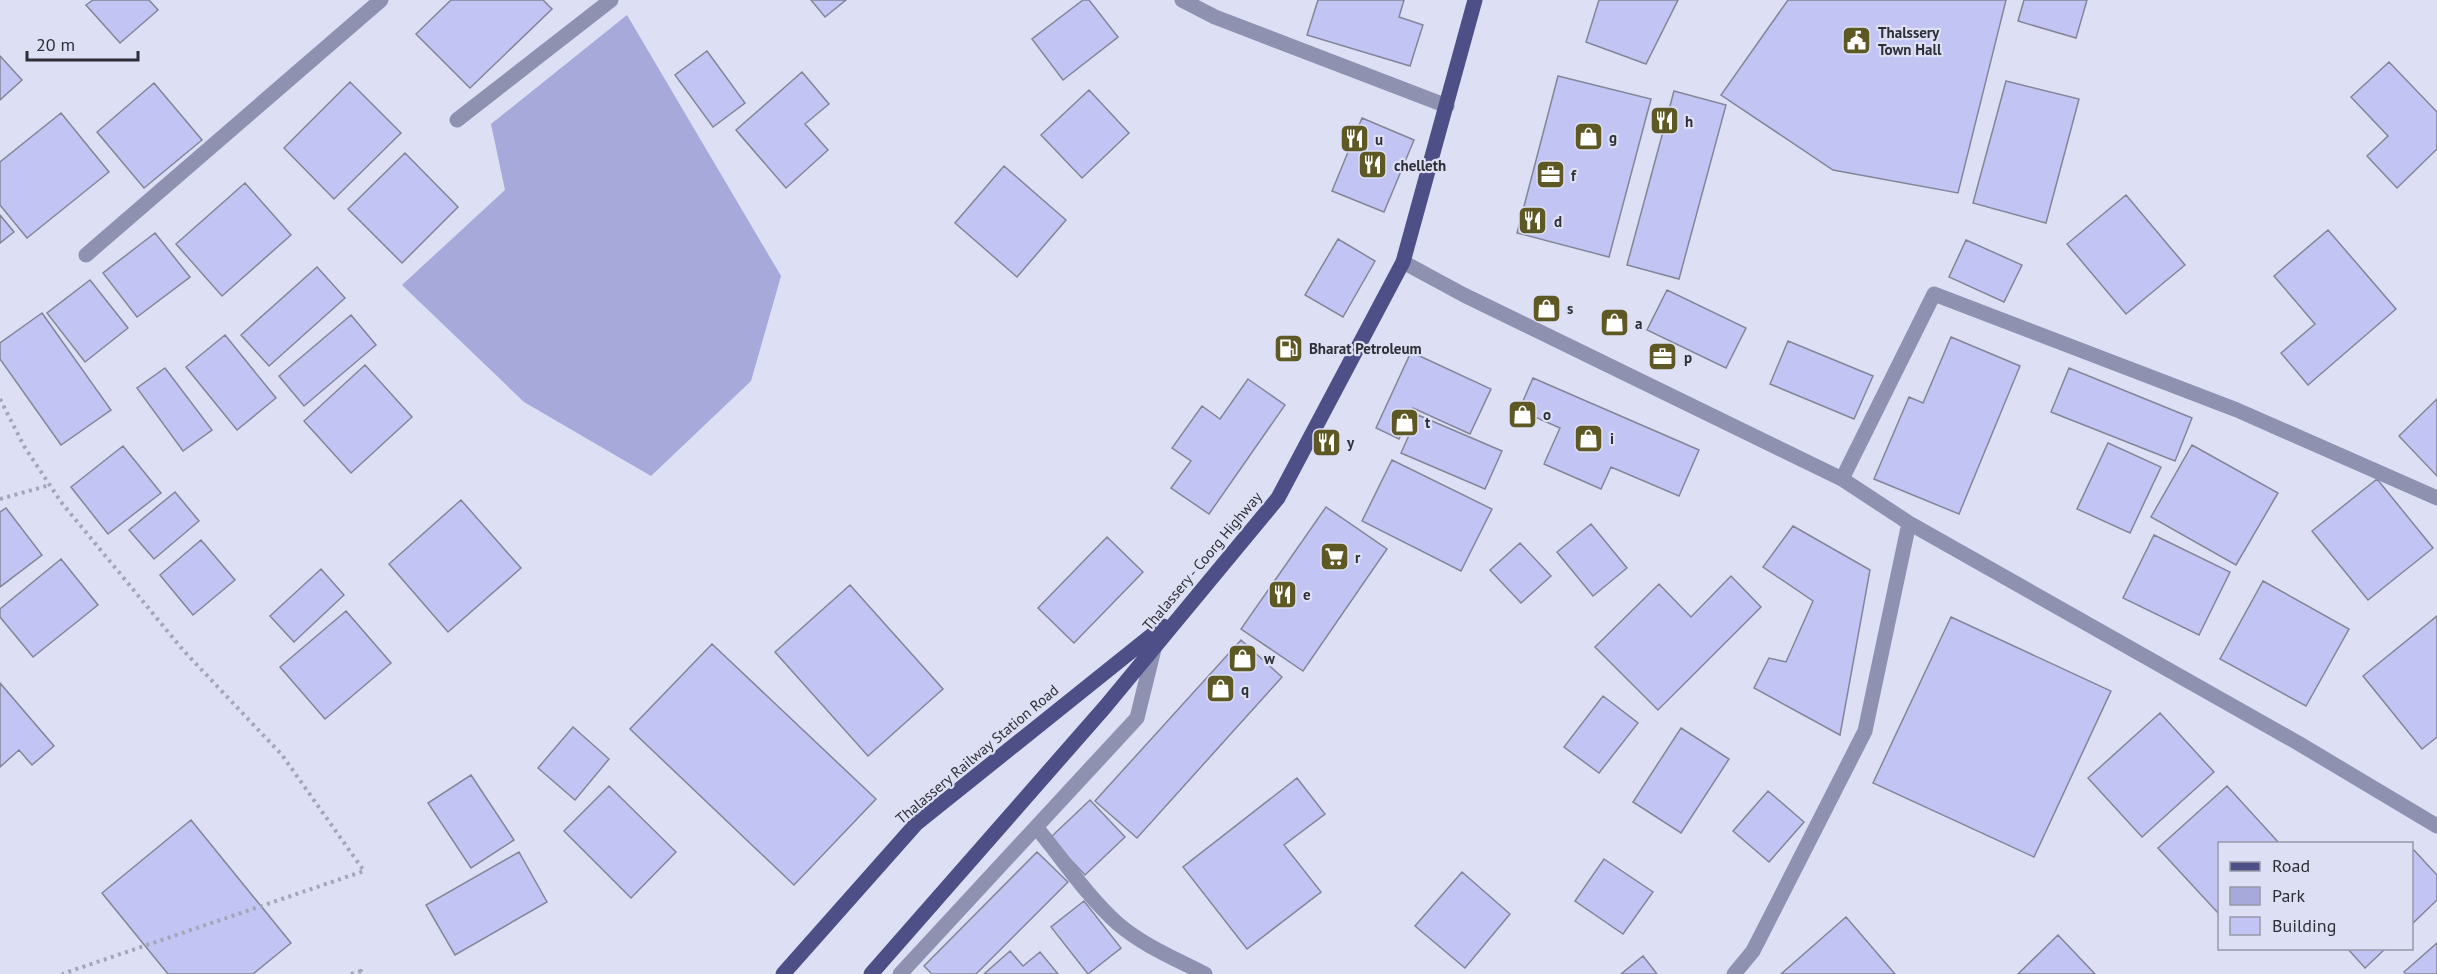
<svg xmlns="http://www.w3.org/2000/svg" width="2437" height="974" font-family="'PT Sans',sans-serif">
	<rect width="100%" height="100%" fill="#dddff4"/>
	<!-- green -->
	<path fill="#a6a9d9" d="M627 15 781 276 751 381 651 476 524 402 402 285 505 190 491 124Z"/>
	<!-- building -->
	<path fill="#c2c5f3" stroke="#848599" stroke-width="1.5" d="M93 0H149L158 10 120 43 86 5Z
		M451 0H543L552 9 470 88 416 34Z
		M811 0H846L825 17Z
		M1083 0H1089L1118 37 1063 80 1032 39Z
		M1318 0H1404L1399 17 1423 25 1410 66 1307 35Z
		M1599 0H1678L1646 64 1586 42Z
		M1788 0H2006L1958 193 1833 170 1721 95Z
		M2024 0H2087L2076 38 2018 21Z
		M707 51 745 103 713 127 675 75Z
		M0 56 22 80 0 100Z
		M2389 62 2437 112V149L2397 188 2367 156 2388 136 2351 97Z
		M802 72 829 104 805 124 828 150 786 188 736 130Z
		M1558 76 1651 99 1609 257 1517 233Z
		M2006 81 2079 99 2046 223 1973 203Z
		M350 82 401 133 334 199 284 148Z
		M154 83 202 140 144 188 97 132Z
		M1089 90 1129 133 1082 178 1041 135Z
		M1674 91 1726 105 1679 279 1627 265Z
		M61 113 109 172 27 238 0 205V162Z
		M1362 118 1414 140 1384 212 1332 191Z
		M405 153 458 207 402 263 348 209Z
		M1004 166 1066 220 1017 277 955 223Z
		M245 183 291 235 222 296 176 244Z
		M2126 195 2185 265 2126 314 2067 244Z
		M0 215 14 232 0 243Z
		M2328 230 2396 309 2308 385 2281 353 2315 324 2274 276Z
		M155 233 190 277 137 317 103 273Z
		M1338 239 1375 261 1343 317 1305 295Z
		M1966 240 2022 265 2004 302 1949 277Z
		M317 267 345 298 269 366 241 335Z
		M90 280 128 328 85 362 47 313Z
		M1667 290 1746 328 1726 368 1647 330Z
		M42 313 111 410 61 445 0 359V343Z
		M351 315 376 345 304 406 279 376Z
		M225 335 276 398 237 430 186 367Z
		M1951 337 2020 366 1959 514 1874 479 1909 397 1923 403Z
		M1788 341 1873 376 1854 419 1770 384Z
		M1411 352 1491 389 1470 434 1413 408 1399 439 1376 428Z
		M365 365 412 417 351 473 304 421Z
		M165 368 212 430 183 451 137 388Z
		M2069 368 2192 418 2175 461 2051 412Z
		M1533 378 1699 450 1679 496 1611 467 1601 489 1544 464 1560 428 1519 410Z
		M1248 379 1285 405 1209 514 1171 488 1191 461 1172 448 1202 406 1220 419Z
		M2437 399V476L2399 436Z
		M1418 415 1502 451 1485 489 1401 453Z
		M2108 443 2161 467 2130 533 2077 509Z
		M2192 445 2278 493 2236 565 2151 517Z
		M123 446 161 493 108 534 71 487Z
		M1392 460 1492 509 1461 571 1362 521Z
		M2377 479 2433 548 2368 600 2312 531Z
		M175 492 199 521 154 559 129 530Z
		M461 500 521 568 448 632 389 564Z
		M1326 507 1387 549 1303 671 1241 629Z
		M6 508 42 555 0 587V512Z
		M1591 524 1627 568 1593 596 1557 552Z
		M1793 526 1870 570 1840 735 1754 688 1769 658 1786 662 1813 601 1763 567Z
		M2154 535 2230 572 2199 635 2123 598Z
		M1107 537 1143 572 1074 643 1038 608Z
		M201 540 235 580 193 615 160 575Z
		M1520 543 1551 576 1521 603 1490 570Z
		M61 559 98 605 33 657 0 617V609Z
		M321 569 344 595 294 642 270 616Z
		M1731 576 1761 607 1658 710 1595 647 1659 584 1691 617Z
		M2263 581 2349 629 2306 706 2220 659Z
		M850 585 943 689 868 756 775 652Z
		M346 611 391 663 325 719 280 667Z
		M2437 616V737L2422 749 2363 676Z
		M1951 617 2111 691 2034 857 1873 783Z
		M1241 640 1282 677 1137 838 1095 801Z
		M712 644 876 799 794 885 630 729Z
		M0 683 54 746 32 765 19 750 0 767Z
		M1603 696 1638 723 1599 773 1564 747Z
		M2160 713 2214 772 2142 837 2088 778Z
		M573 727 609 759 575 800 538 768Z
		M1681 728 1729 759 1681 833 1633 802Z
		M471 775 514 840 471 868 428 803Z
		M1297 778 1325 814 1284 845 1321 892 1247 949 1183 867Z
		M609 786 676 852 631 898 564 831Z
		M2227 786 2280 844H2220V911L2218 913 2158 848Z
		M1768 791 1804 822 1769 862 1733 831Z
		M1090 800 1125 837 1085 875 1050 838Z
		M191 820 291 943 253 974H168L102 893Z
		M2412 848 2437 875V900L2412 924Z
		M519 852 547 902 455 955 426 905Z
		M1037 852 1068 882 976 974H932L924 966Z
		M1604 859 1653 892 1623 934 1575 901Z
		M1462 872 1510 914 1465 968 1415 926Z
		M1084 901 1121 948 1088 974 1051 927Z
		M1846 917 1895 974H1781Z
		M2058 935 2095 974H2018Z
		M2437 943V974H2406L2404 972Z
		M2347 948H2386L2365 968Z
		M1010 951 1023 966 1040 952 1058 974H984Z
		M1643 956 1657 974H1621Z"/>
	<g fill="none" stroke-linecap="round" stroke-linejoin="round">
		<!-- path -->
		<path stroke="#a4a5b6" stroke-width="4" stroke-dasharray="3 4.5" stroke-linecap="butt" d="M0 399 24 446 61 502 183 650 282 755 364 871 62 974
			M0 499 50 485
			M351 974 361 971 359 974"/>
		<!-- minor -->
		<path stroke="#8f91b1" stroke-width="15" d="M1182 0 1215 17 1447 106
			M457 120 611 0
			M86 255 381 0
			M1403 262 1464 295 1842 479 1909 523 2298 743 2437 826
			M1842 479 1934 294 2237 410 2437 498
			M1036 827C1062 858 1086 895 1117 923 1142 945 1176 959 1205 974
			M900 974 1137 718 1155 645
			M1734 974 1753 951 1865 731 1909 523"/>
		<!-- major -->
		<path stroke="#4e4f86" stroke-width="15" d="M783 974 916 824 1163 626
			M871 974 1105 707 1278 498 1403 262 1475 0"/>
	</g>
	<!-- icons -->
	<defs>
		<symbol id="civic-square" viewBox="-11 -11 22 22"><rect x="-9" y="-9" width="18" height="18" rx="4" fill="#5e5824" stroke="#dddff4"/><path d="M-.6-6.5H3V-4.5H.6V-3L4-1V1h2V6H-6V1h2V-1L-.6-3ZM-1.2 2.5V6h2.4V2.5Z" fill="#fff"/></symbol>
		<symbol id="restaurant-square" viewBox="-11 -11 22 22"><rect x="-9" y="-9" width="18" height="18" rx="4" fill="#5e5824" stroke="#dddff4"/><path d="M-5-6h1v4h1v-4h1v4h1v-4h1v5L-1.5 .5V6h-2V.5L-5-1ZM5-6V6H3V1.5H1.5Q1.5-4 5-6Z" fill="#fff"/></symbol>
		<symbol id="shop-square" viewBox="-11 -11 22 22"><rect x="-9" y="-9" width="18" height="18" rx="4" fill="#5e5824" stroke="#dddff4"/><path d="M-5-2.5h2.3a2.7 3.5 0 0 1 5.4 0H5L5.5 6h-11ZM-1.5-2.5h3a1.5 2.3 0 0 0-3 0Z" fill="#fff"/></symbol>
		<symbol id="office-square" viewBox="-11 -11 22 22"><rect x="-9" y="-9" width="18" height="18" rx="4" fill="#5e5824" stroke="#dddff4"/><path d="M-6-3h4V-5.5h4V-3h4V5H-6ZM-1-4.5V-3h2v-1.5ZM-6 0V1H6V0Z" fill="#fff"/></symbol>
		<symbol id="fuel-square" viewBox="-11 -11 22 22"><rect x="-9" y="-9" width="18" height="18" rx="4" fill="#5e5824" stroke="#dddff4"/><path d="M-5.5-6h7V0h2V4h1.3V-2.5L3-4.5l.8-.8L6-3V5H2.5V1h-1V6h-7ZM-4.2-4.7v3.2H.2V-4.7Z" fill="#fff"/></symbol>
		<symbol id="supermarket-square" viewBox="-11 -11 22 22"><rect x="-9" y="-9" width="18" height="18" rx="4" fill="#5e5824" stroke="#dddff4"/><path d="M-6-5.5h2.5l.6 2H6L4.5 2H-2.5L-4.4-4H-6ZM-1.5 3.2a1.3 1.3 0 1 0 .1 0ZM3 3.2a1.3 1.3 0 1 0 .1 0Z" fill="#fff"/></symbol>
	</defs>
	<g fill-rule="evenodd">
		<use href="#civic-square" x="1840" y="24" width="33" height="33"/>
		<use href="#restaurant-square" x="1648" y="104" width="33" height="33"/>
		<use href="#shop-square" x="1572" y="120" width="33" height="33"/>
		<use href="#restaurant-square" x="1338" y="122" width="33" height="33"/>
		<use href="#restaurant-square" x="1356" y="148" width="33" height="33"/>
		<use href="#office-square" x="1534" y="158" width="33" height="33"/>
		<use href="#restaurant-square" x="1516" y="204" width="33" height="33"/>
		<use href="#shop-square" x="1530" y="292" width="33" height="33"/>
		<use href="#shop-square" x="1598" y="306" width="33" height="33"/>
		<use href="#fuel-square" x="1272" y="332" width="33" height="33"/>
		<use href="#office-square" x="1646" y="340" width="33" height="33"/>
		<use href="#shop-square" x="1506" y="398" width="33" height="33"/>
		<use href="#shop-square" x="1388" y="406" width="33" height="33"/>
		<use href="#shop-square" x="1572" y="422" width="33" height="33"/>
		<use href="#restaurant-square" x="1310" y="426" width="33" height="33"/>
		<use href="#supermarket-square" x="1318" y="540" width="33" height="33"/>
		<use href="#restaurant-square" x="1266" y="578" width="33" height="33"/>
		<use href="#shop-square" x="1226" y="642" width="33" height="33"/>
		<use href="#shop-square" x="1204" y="672" width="33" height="33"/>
	</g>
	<g text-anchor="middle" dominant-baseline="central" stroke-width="4.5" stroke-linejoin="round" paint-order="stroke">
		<!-- poi labels -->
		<g font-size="15" font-weight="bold" fill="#2e2f37" stroke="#dddff4" text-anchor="start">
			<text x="1878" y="32">Thalssery<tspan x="1878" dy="17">Town Hall</tspan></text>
			<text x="1685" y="121">h</text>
			<text x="1609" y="137">g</text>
			<text x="1375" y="139">u</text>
			<text x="1394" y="165">chelleth</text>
			<text x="1571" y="175">f</text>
			<text x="1554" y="221">d</text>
			<text x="1567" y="308">s</text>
			<text x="1635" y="323">a</text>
			<text x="1309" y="348">Bharat Petroleum</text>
			<text x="1684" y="357">p</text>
			<text x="1543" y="414">o</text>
			<text x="1425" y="422">t</text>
			<text x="1610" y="438">i</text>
			<text x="1347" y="442">y</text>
			<text x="1355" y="557">r</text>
			<text x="1303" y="594">e</text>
			<text x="1264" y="658">w</text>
			<text x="1241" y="689">q</text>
		</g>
		<!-- street labels -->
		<g font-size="15" fill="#2e2f37" stroke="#dddff4">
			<text transform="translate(1202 561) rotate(-50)">Thalassery - Coorg Highway</text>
			<text transform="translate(977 754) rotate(-40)">Thalassery Railway Station Road</text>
		</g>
	</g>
	<!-- legend -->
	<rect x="2218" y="842" width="195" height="108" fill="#dddff4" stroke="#9799a8" stroke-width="1.5"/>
	<rect x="2230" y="862" width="30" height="9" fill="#4e4f86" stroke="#9799a8" stroke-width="1.5"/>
	<text x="2272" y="872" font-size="18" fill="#2e2f37">Road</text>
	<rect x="2230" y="887" width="30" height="18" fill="#a6a9d9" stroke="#9799a8" stroke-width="1.5"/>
	<text x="2272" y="902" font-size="18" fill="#2e2f37">Park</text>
	<rect x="2230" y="917" width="30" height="18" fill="#c2c5f3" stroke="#9799a8" stroke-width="1.5"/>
	<text x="2272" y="932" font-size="18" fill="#2e2f37">Building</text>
	<!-- scale -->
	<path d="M27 51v9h111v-9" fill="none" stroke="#2e2f37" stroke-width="3"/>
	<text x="36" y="51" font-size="18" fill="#2e2f37" stroke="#dddff4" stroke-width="4.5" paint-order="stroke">20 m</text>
</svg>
